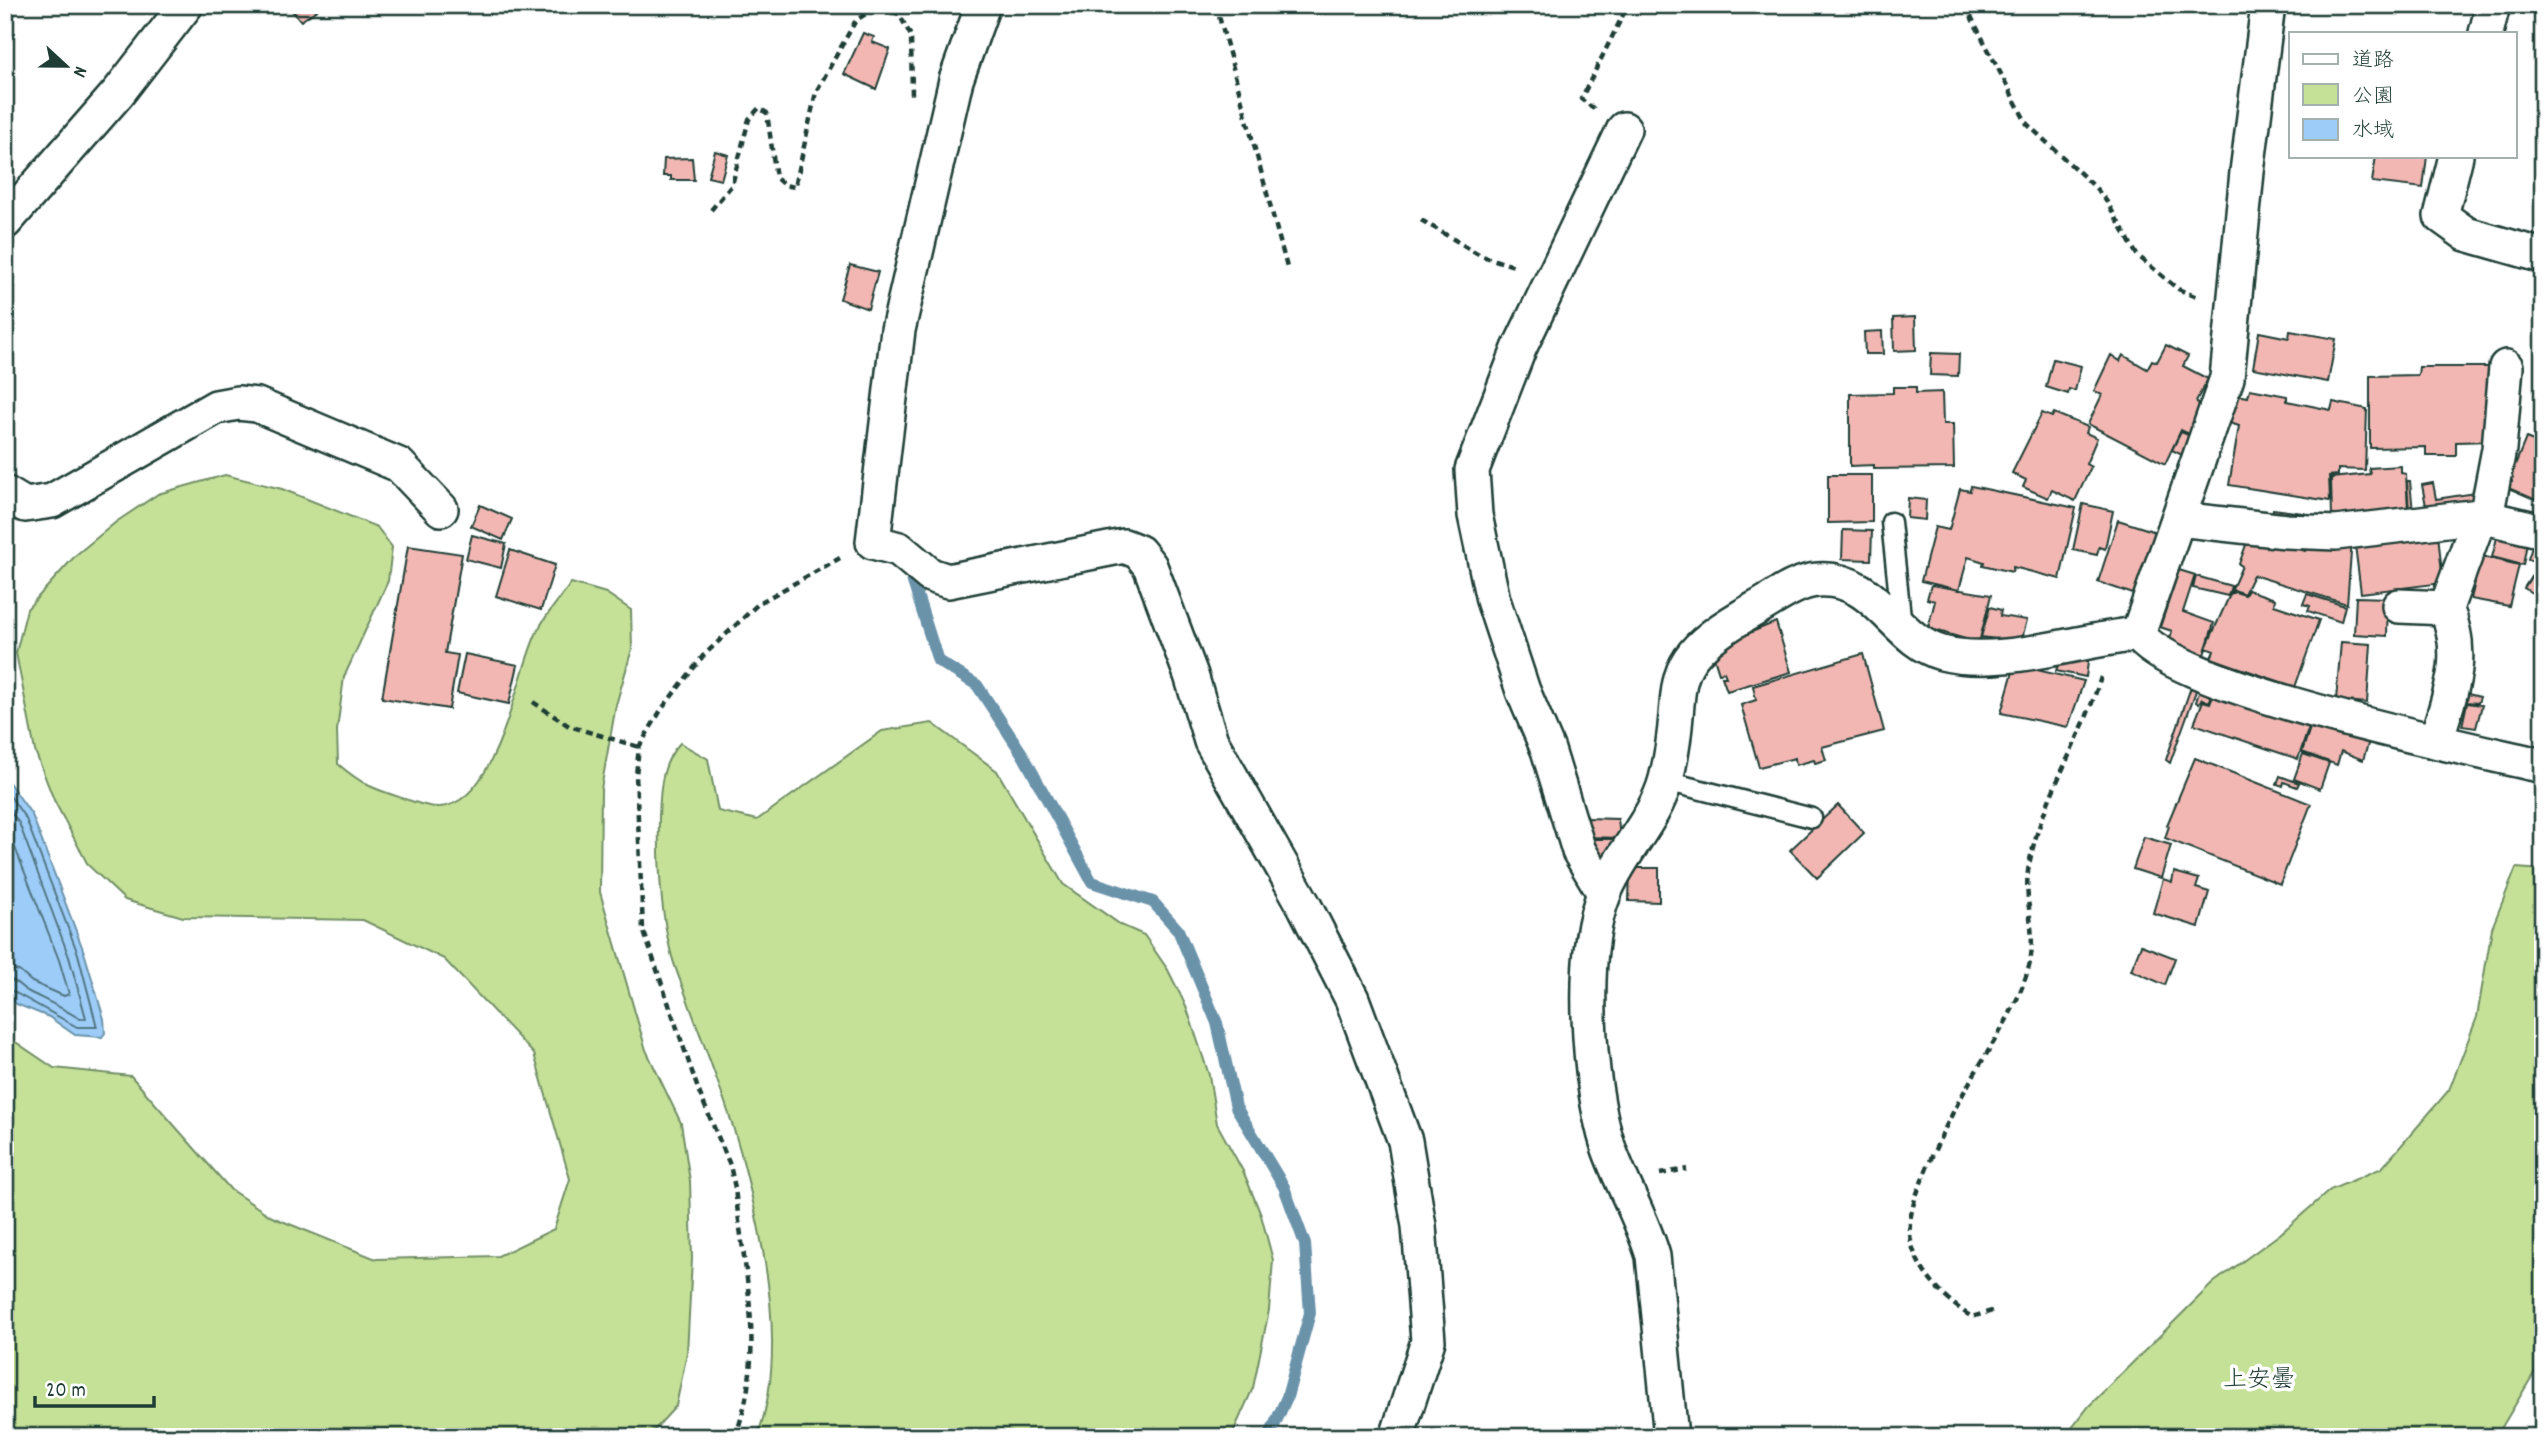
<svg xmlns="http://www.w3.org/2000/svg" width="2548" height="1442" font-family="Dekko,'Klee One',sans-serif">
	<rect width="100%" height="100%" fill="#fff"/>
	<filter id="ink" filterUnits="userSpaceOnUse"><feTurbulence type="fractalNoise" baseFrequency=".0143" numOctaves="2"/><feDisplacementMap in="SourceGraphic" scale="14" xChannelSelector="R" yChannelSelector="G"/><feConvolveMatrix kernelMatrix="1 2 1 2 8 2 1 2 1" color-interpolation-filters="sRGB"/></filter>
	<g filter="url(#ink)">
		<!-- green -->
		<path fill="#c5e198" stroke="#728f66" stroke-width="2" d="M225 475 282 489 377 527 392 547 388 581 344 677 337 730 338 764C365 787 375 789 408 800 418 803 430 808 440 807 498 803 516 675 537 632 545 615 560 599 571 583L606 593 631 610 632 649 616 705 601 789 600 892 646 1050 681 1123 690 1181 692 1259 687 1353 676 1406 648 1437H5V1035L54 1068 131 1076 231 1190 272 1217 376 1259 498 1256 554 1229 570 1179 534 1054 444 959 363 920 183 917 125 900 88 865 54 800 35 751 16 653 27 609 76 555 116 522 158 494Z
			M932 723 997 771 1063 884 1121 925 1144 935 1168 970 1186 1006 1209 1075 1217 1124 1244 1173 1261 1215 1273 1260 1269 1310 1253 1388 1231 1437H757C788 1356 765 1247 744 1165 730 1110 708 1057 689 1004 683 986 674 968 670 949 660 906 658 861 659 817 660 790 661 763 680 743L708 759 718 811 757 820 882 731Z
			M2516 868 2543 870V1358L2496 1437H2065L2089 1406 2213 1283 2280 1234 2330 1190 2382 1168 2449 1090 2477 1017 2492 928Z"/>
		<!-- water -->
		<path fill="#9dccf8" stroke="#6b93aa" stroke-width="2" d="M5 777 32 815 84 952 104 1019 105 1033 102 1037 75 1035 49 1017 16 1004 5 991Z"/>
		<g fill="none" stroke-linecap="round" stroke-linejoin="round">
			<!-- shore -->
			<path stroke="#517682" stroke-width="2" d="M5 789 26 819 78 954 97 1027H77L5 987
				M5 804 19 823 69 957 86 1018 80 1019C63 1008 47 1001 29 992 19 987 17 979 5 979
				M5 822 59 960 69 994 64 996 32 982 19 971 5 968"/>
			<!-- stream -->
			<path stroke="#6b93aa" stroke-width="12" d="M912 579 938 661 977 685 1023 755 1092 882 1153 902 1178 930 1217 1023 1236 1107 1284 1187 1305 1244 1310 1313 1287 1397 1269 1437"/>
		</g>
		<!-- building -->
		<path fill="#f3b7b3" stroke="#1f3d34" stroke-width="2" d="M324 5 301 21 288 6 290 5Z
			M863 33 874 37 872 42 890 49 876 89 844 74Z
			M715 151 728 155 721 180 708 177Z
			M2376 156H2427L2423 188 2372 182Z
			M692 158 694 180H671V176H663L664 159Z
			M850 265 878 272 868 309 840 299Z
			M1915 317 1916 350 1894 351 1893 318Z
			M1882 331 1883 354H1865L1864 332Z
			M2290 331 2336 339 2328 382 2253 368 2259 332 2289 338Z
			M2166 345 2188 356 2183 366 2208 379 2196 401 2202 408 2189 434 2181 430 2165 464 2088 424 2102 395 2094 391 2111 355 2120 361 2123 355 2147 369 2152 360 2157 362Z
			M1931 353 1959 354 1958 376 1930 375Z
			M2053 359 2081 366 2075 391 2069 389 2068 394 2046 387Z
			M2419 367H2490V441L2456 442V456H2426V447L2370 448V376L2418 375Z
			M1893 387H1916V393L1942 392 1943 424H1953L1954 468 1874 469V465L1850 466V394L1893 393Z
			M2250 389 2287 396V401L2331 410 2333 402 2367 409 2365 470 2338 469V475L2329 476 2330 501 2229 485 2239 426 2224 421 2232 394 2248 397Z
			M2042 413 2052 417 2054 413 2088 427 2086 433 2097 438 2086 464 2091 467 2075 501 2052 490 2048 498 2023 487 2026 480 2012 473Z
			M2181 432 2193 437 2184 456 2172 450Z
			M2526 438 2543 445V503L2506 487Z
			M2401 466V473L2406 474 2408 509 2367 512 2368 519 2332 518 2331 478 2370 474 2369 468Z
			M1828 475H1872V522L1828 523Z
			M2407 481H2410L2413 512 2369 516V512L2409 510Z
			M2433 483 2436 499 2475 493 2478 504 2427 511 2422 485Z
			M1971 486 2076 508 2060 579 2013 567 2012 572 1983 565 1984 562 1968 557 1959 590 1921 581 1935 527 1949 530 1960 489 1970 491Z
			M1908 498 1926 500 1925 520 1907 518Z
			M2083 504 2113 511 2105 549 2099 547 2097 555 2073 550Z
			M480 505 512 519 503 540 471 526Z
			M2273 509 2304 513 2302 525 2272 520Z
			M2118 520 2156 532 2136 595 2098 582Z
			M1843 530 1872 531 1871 560 1842 559Z
			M2499 530 2528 537 2523 565 2492 557Z
			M2250 534 2305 551 2307 540H2352L2347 604 2253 575 2244 594 2234 590 2230 593 2242 566 2239 564Z
			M2438 534 2443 583 2361 593 2355 545Z
			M472 535 506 544 501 568 466 559Z
			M408 546 462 554 445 653 458 655 449 709 382 698Z
			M2532 547 2543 551 2538 563 2528 559Z
			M510 550 555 565 541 610 496 596Z
			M2481 556 2519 565 2509 606 2471 599Z
			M2539 564 2543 565V600L2524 588Z
			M2179 570 2195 575 2183 612 2214 623 2204 655 2169 642 2172 631 2160 627Z
			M2196 576 2231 586 2228 596 2193 588Z
			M1931 585 1991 595 1979 643 1928 628 1935 601 1927 599Z
			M2248 590 2275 599 2274 605 2319 620 2295 687 2211 658 2214 651 2206 648 2230 594 2235 592 2245 595Z
			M2307 594 2345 606 2341 622 2308 611 2310 606 2303 604Z
			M2356 597 2388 598 2387 636 2354 634Z
			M1990 607 2001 610 2000 616 2027 620 2021 642 1981 637Z
			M1776 622 1791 672 1727 691 1722 677H1726L1724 672 1719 673 1713 654 1717 646Z
			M2341 642 2371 644 2367 703 2336 700Z
			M465 654 518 665 509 704 457 693Z
			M1863 654 1884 731 1822 747 1826 760 1815 763 1814 760 1796 765 1795 758 1759 767 1741 705 1756 700 1753 686Z
			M2060 657 2088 662 2086 677 2056 671Z
			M2015 665 2084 681 2068 727 2001 713Z
			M2192 684 2214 692 2209 702 2202 699 2199 704 2196 702 2200 689 2197 688 2170 763 2166 760Z
			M2214 693 2311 721 2298 759 2194 724 2203 701 2210 703Z
			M2468 694 2480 697 2478 703 2466 702Z
			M2467 703 2482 705 2476 728 2462 726Z
			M2313 719 2369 741 2363 760 2341 751 2337 765 2302 752Z
			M2303 754 2329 763 2320 789 2294 779Z
			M2195 758 2311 804 2280 884 2165 838 2169 826 2167 825Z
			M2280 776 2299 783 2297 787 2284 782 2283 786 2277 784Z
			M1838 805 1864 833 1817 878 1790 850Z
			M1586 818 1618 819 1620 838 1587 837Z
			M2144 837 2171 845 2161 878 2133 869Z
			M1587 839H1614V854L1588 855Z
			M1630 868H1659V902L1629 901Z
			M2174 872 2199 879 2196 888 2209 892 2199 927 2153 913 2163 879 2172 882Z
			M2141 945 2175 958 2165 985 2131 970Z"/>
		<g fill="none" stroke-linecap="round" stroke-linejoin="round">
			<defs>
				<path id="service" d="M1891 522 1902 626
					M1666 781 1812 818"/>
				<path id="minor" d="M983 5 956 80 898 330 873 542 899 549 930 575 948 581 1124 546 1139 552 1150 566 1191 675 1211 741 1305 907 1352 999 1405 1141 1419 1226 1428 1341 1397 1437
					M2268 5 2247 172 2227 378 2138 634C2176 689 2467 748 2543 766
					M2486 33 2493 5
					M2456 156 2441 216 2466 234 2543 256
					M5 222 118 93 186 5
					M5 493 25 505 52 501 216 407 238 403 257 405 399 465 441 509
					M2486 517 2499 449 2506 367
					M2178 519 2286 531 2336 533 2480 516 2543 531
					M2399 606 2446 608
					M2436 741C2450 692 2467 658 2446 608L2480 516
					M1604 893 1579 851 1548 750 1523 691 1493 600 1475 515 1472 470 1519 349 1624 129
					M1671 1437 1653 1256C1642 1218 1621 1184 1608 1146 1588 1083 1579 955 1604 894 1619 854 1655 821 1666 779 1691 682 1650 667 1757 608 1775 598 1797 581 1818 580 1877 576 1894 640 1942 653 1998 668 2079 640 2138 634"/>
			</defs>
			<!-- service casing -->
			<use href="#service" stroke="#1f3d34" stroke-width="23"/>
			<!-- minor casing -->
			<use href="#minor" stroke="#1f3d34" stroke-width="38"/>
			<!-- path -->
			<path stroke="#1f3d34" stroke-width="4.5" stroke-dasharray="7 5" stroke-linecap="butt" d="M1216 5 1288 271
				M1965 5 2027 124 2095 187 2107 202 2137 255 2178 289 2197 297
				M1594 109 1581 99 1628 5
				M711 210 732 185 749 119 759 108 767 113 776 178 784 185 795 187 816 92 856 20 876 8 899 14 911 36 912 96
				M1421 220 1482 256 1517 267
				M533 702 569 726 639 747
				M1660 1174 1687 1169
				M1992 1311 1972 1317C1944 1300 1913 1268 1910 1234 1908 1212 1919 1188 1927 1168 1940 1137 1955 1107 1972 1078 1993 1042 2016 1010 2028 970 2039 934 2022 899 2029 865 2042 797 2081 742 2101 677
				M735 1437C767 1351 744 1275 735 1188L730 1165 699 1092 643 929 636 775 639 747 661 710 703 656 759 603 840 558
				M2540 1437 2543 1431"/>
			<!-- service -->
			<use href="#service" stroke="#fff" stroke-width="18"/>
			<!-- minor -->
			<use href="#minor" stroke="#fff" stroke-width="33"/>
		</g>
	</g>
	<g text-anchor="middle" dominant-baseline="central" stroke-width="7" stroke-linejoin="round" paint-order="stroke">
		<!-- quarter labels -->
		<g font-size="24" fill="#1f3d34" stroke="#fff">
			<text x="2259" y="1381">上安曇</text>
		</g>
	</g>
	<!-- margin -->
	<rect width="2548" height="1442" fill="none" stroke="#fff" stroke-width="28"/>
	<rect x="14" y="14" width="2520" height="1414" fill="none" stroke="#1f3d34" stroke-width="2.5" filter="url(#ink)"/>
	<!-- legend -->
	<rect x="2289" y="32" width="228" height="126" fill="#ffffff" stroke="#a5b1ae" stroke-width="2"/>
	<rect x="2303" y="54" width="35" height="10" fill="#ffffff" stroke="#a5b1ae" stroke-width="2"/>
	<text x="2352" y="66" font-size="21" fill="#1f3d34">道路</text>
	<rect x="2303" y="84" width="35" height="21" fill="#c5e198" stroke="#a5b1ae" stroke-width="2"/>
	<text x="2352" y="102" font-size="21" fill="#1f3d34">公園</text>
	<rect x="2303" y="119" width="35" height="21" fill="#9dccf8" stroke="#a5b1ae" stroke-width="2"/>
	<text x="2352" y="136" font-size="21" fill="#1f3d34">水域</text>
	<!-- north arrow -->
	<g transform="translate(66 66) rotate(112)" stroke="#ffffff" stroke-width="5" paint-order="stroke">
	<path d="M0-5L12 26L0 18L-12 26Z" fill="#1f3d34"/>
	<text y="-10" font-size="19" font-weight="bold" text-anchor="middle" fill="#1f3d34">N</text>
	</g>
	<!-- scale -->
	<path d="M35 1396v10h119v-10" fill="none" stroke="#1f3d34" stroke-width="3.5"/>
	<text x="46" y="1396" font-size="21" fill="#1f3d34" stroke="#ffffff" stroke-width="5" paint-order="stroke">20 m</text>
</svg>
